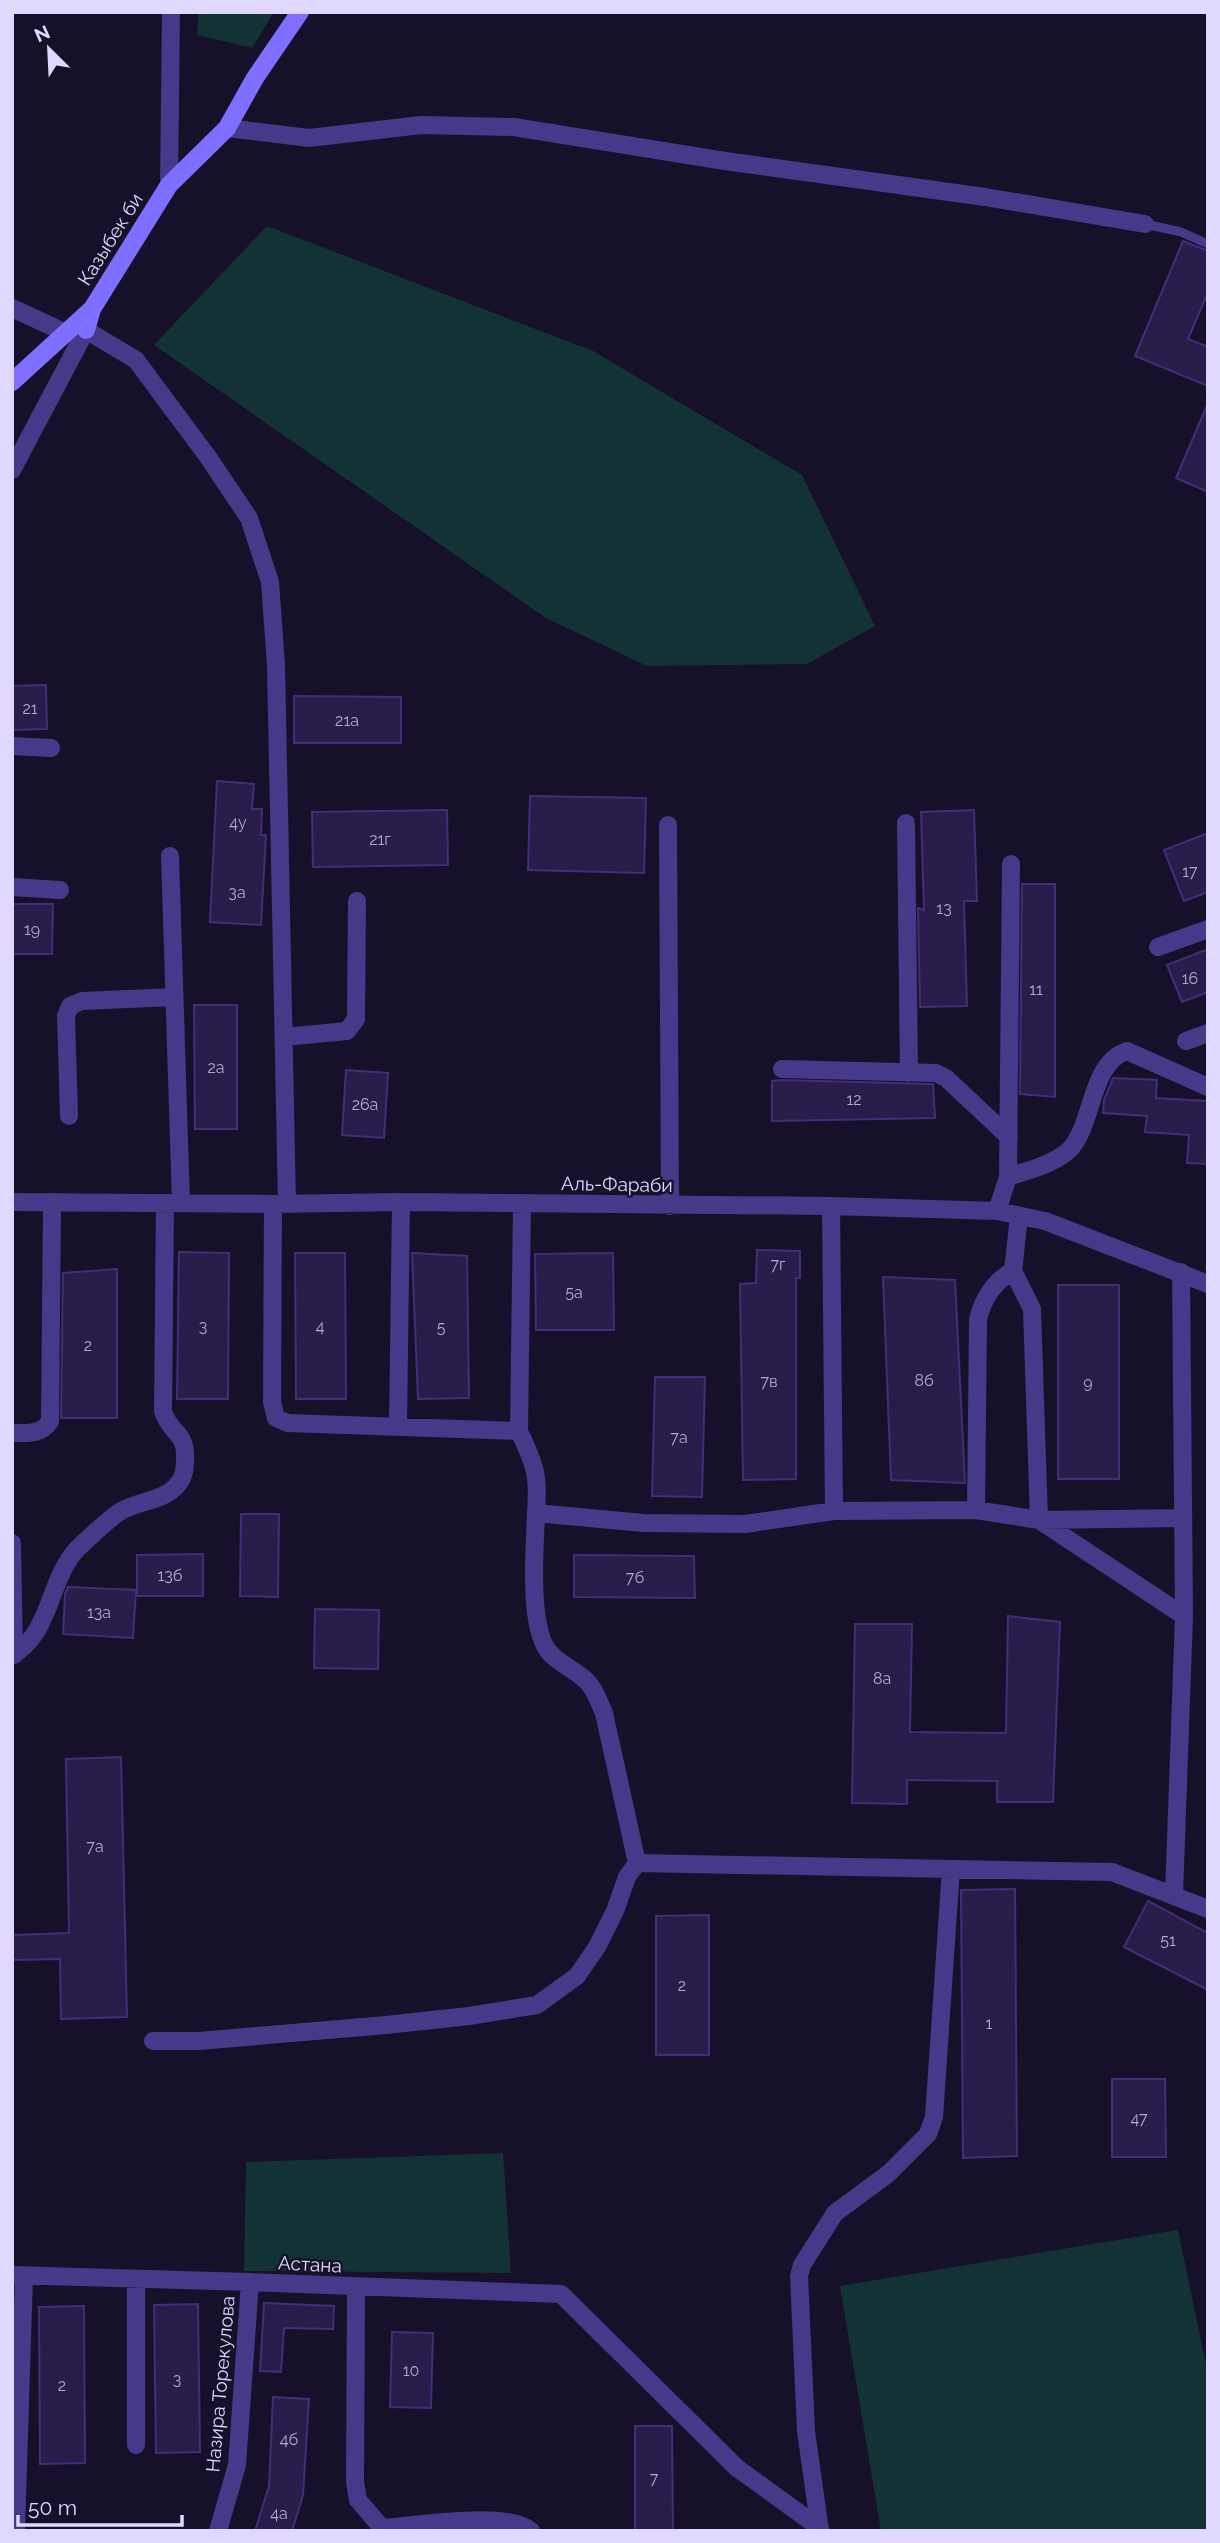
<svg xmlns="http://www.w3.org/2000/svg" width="1220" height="2543" font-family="Raleway,sans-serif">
	<rect width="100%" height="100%" fill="#17102a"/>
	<!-- green -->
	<path fill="#133234" d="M199 12H274L252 48 197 35Z
		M267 226 593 351 802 475 875 626 807 664 647 666 546 618 154 345Z
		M503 2153 511 2273 244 2271 246 2162Z
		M1178 2230 1208 2374V2531H881L840 2286Z"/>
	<!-- building -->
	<path fill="#291c4b" stroke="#422d77" stroke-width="2" d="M1183 241 1208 251V292L1188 339 1208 347V386L1135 356Z
		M1208 403V492L1176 478Z
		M46 685 47 729 12 730V686Z
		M294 696 401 697V743H294Z
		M217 781 254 784 252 809H262L261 835H266L261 925 210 922Z
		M530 796 646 798 644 873 528 870Z
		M447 810 448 865 313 867 312 812Z
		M974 810 977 901H964L967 1006 920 1007 918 908 924 910 921 812Z
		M1208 833V892L1184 901 1164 850Z
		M1022 884H1055V1097L1020 1094Z
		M12 904H53L52 954H12Z
		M1208 949V992L1182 1002 1167 965Z
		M194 1005H237V1129H195Z
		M346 1070 388 1073 384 1138 342 1135Z
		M1113 1078 1157 1080 1156 1098 1207 1101 1208 1164 1187 1163 1189 1135 1145 1132 1147 1116 1103 1113 1104 1100Z
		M782 1080 933 1084 935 1118 772 1121V1081Z
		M757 1250 800 1251V1278H796V1479L743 1480 740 1284 756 1283Z
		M179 1252 229 1253 228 1399H177Z
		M295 1253H345L346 1399H296Z
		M412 1253 467 1256 469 1398 418 1399Z
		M613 1253 614 1330H536L535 1254Z
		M117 1269V1418H61L63 1273Z
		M883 1277 955 1280 965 1483 891 1480Z
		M1058 1285H1119V1479H1058Z
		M655 1377H705L702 1497 652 1496Z
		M241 1514H279L278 1597 240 1596Z
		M203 1554V1596H137V1555Z
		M574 1555 694 1556 695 1598 574 1597Z
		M68 1587 136 1590 133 1638 63 1634 65 1594Z
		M315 1609 379 1610 378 1669 314 1668Z
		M1008 1616 1060 1622 1053 1802H997V1781L907 1780V1804L852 1803 855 1624H912L910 1732 1006 1733Z
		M121 1757 127 2017 61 2019 60 1959 12 1960V1935L69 1933 66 1759Z
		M1015 1889 1017 2156 963 2158 961 1890Z
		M1148 1901 1208 1933V1990L1124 1947Z
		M709 1915V2055H656V1916Z
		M1112 2079H1165L1166 2157H1112Z
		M264 2303 334 2306 333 2329 284 2328 281 2372 260 2371Z
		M198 2304 200 2452 156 2453 154 2305Z
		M84 2306 85 2463 40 2464 39 2307Z
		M392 2332 433 2333 431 2408 390 2407Z
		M273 2397 309 2399 303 2495 292 2531H255L269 2486Z
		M635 2426H672L673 2531H635Z"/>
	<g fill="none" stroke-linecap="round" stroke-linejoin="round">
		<!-- lane -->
		<path stroke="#443a89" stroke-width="9" d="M1145 224 1181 232 1208 244"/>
		<!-- street -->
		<path stroke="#443a89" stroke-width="18" d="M227 128 309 138 421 125 514 127 725 161 985 197 1145 224
			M169 185 171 12
			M12 308 66 333
			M12 470 86 330 136 360 208 457 249 518 270 582 276 665 287 1204
			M12 746 51 748
			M906 823 909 1073
			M668 825 670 1206
			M170 856 181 1203
			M12 887 60 890
			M1158 947 1208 929
			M284 1037 347 1031 356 1019 357 901
			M1186 1041 1208 1033
			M782 1069 936 1073 946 1078 1009 1137
			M69 1116 66 1016 70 1006 82 1001 174 997
			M1008 1177C1028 1170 1052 1165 1068 1151 1094 1127 1089 1063 1127 1051L1208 1087
			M12 1202 273 1204 401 1202 831 1206 997 1211 1045 1221 1208 1284
			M273 1204 272 1402 276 1418 288 1423 519 1431
			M522 1204 519 1431C535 1465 539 1475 536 1513L643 1523 745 1524 834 1511 976 1510 1039 1520 1184 1616
			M831 1206 834 1511
			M997 1211 1008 1177 1011 864
			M1019 1216 1013 1271 1032 1309 1039 1520 1183 1518
			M398 1427 401 1202
			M12 1433C27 1433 42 1435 50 1421L52 1202
			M976 1510 978 1320C982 1300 994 1281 1013 1271
			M536 1513C535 1547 528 1623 548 1651 557 1662 571 1668 582 1677 594 1686 598 1700 604 1713L637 1863
			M12 1543 14 1655
			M12 1655C52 1633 48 1579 78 1548 91 1536 104 1523 118 1513 138 1499 169 1503 182 1478 184 1473 185 1467 185 1462 187 1430 170 1435 163 1411L165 1203
			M1174 1895 1184 1616 1181 1272
			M153 2041H199L386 2025 469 2016 537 2005 577 1976 597 1947 615 1911 627 1877 637 1863 1112 1872 1208 1909
			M12 2275 250 2282 561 2294 737 2468 820 2528
			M356 2287 355 2482 358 2500 382 2528 381 2531
			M136 2445V2279
			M382 2528C415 2526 508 2510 531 2531
			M16 2531 24 2276
			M218 2531 237 2465 250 2282
			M820 2531 806 2431 799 2276 802 2265 835 2213 888 2174 928 2134 934 2117 951 1869"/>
		<!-- secondary -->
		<path stroke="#7f6fff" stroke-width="18" d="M86 330 92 309 169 185 227 128 255 78 300 12
			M12 382 92 309"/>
	</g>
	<g text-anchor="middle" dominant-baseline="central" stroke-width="5" stroke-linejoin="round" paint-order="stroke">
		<!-- number labels -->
		<g font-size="16" fill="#b2a9d2">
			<text x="30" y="708">21</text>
			<text x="347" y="720">21а</text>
			<text x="238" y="822">4у</text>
			<text x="380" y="839">21г</text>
			<text x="1190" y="871">17</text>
			<text x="237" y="892">3а</text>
			<text x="944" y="908">13</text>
			<text x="32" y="929">19</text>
			<text x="1190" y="978">16</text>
			<text x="1036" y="989">11</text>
			<text x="216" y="1067">2а</text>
			<text x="854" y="1099">12</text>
			<text x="365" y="1104">26а</text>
			<text x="778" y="1264">7г</text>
			<text x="574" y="1292">5а</text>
			<text x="203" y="1326">3</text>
			<text x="320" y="1326">4</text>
			<text x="441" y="1327">5</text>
			<text x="88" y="1345">2</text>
			<text x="924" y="1380">8б</text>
			<text x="769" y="1381">7в</text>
			<text x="1088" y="1382">9</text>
			<text x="679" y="1437">7а</text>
			<text x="170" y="1575">13б</text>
			<text x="635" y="1577">7б</text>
			<text x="99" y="1612">13а</text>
			<text x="882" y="1678">8а</text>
			<text x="95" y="1846">7а</text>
			<text x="1168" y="1940">51</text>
			<text x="682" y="1985">2</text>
			<text x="989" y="2023">1</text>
			<text x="1139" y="2118">47</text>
			<text x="411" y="2370">10</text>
			<text x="177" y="2379">3</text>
			<text x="62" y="2385">2</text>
			<text x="289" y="2439">4б</text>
			<text x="654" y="2478">7</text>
			<text x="279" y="2513">4а</text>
		</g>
		<!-- street labels -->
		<g font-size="19" fill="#e0d8ff" stroke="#17102a">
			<text transform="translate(110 239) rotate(-58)">Казыбек би</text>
			<text transform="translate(617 1184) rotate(1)">Аль-Фараби</text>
			<text transform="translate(310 2264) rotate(3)">Астана</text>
			<text transform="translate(220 2384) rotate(-85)">Назира Торекулова</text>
		</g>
	</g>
	<!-- border -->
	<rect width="1220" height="2543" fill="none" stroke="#e0d8ff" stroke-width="28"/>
	<!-- north arrow -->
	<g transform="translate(49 49) rotate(336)" stroke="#17102a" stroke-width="5" paint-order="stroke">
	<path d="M0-5L12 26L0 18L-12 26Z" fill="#e0d8ff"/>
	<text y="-10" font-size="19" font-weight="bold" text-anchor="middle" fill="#e0d8ff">N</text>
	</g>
	<!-- scale -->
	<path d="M18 2515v10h164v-10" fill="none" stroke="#e0d8ff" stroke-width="3.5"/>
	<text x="28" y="2515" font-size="21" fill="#e0d8ff" stroke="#17102a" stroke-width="5" paint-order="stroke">50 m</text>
</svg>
